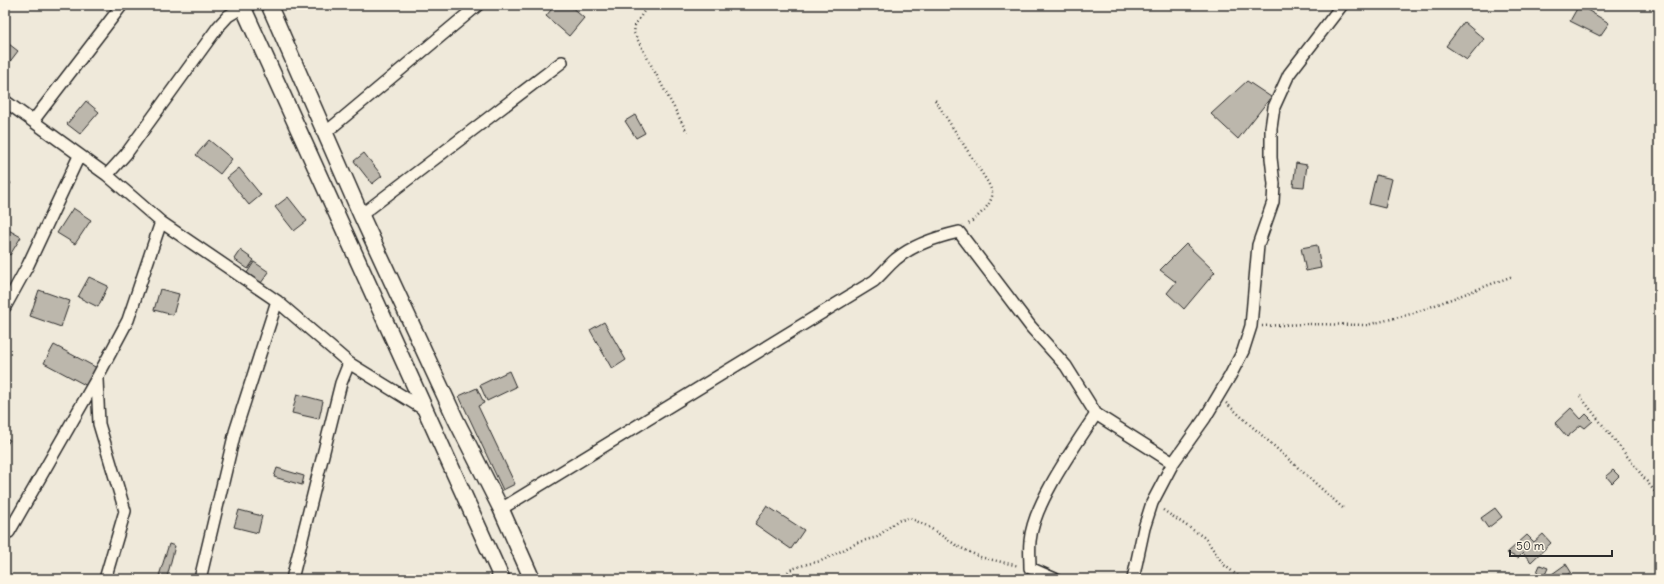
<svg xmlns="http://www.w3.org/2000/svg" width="1664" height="584" font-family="Delius,sans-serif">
	<rect width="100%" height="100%" fill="#efe9da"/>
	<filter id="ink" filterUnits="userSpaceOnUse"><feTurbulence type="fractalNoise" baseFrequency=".025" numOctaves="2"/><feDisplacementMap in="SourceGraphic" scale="8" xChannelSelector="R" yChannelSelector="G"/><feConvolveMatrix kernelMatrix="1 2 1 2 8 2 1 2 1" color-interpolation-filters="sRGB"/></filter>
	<g filter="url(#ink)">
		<!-- building -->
		<path fill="#bcb7ac" stroke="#2b2b2b" d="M555 5H569L584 18 569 36 546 16Z
			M1579 5 1609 23 1600 36 1570 21Z
			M1464 22 1484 39 1467 60 1446 46Z
			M5 41 18 51 5 68Z
			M1247 81 1271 97 1238 139 1211 114Z
			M86 101 99 112 80 134 67 124Z
			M635 115 645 133 636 138 625 121Z
			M209 140 232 159 220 174 196 155Z
			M364 153 382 176 372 184 354 161Z
			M1296 163 1307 165 1304 187 1293 186Z
			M239 168 261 195 249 205 227 178Z
			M1376 175 1392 179 1385 208 1369 204Z
			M5 179 11 183 5 191Z
			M288 197 307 221 294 231 275 207Z
			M73 208 91 220 75 244 57 233Z
			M5 228 21 237 10 255 5 252Z
			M1186 244 1215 272 1184 309 1167 293 1176 282 1160 270Z
			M1317 245 1321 268 1306 271 1301 248Z
			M240 250 254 260 248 269 234 259Z
			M254 262 269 272 261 283 247 273Z
			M89 277 108 286 98 307 78 297Z
			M160 289 179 294 173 315 154 310Z
			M39 290 70 301 61 327 30 316Z
			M604 322 626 360 612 369 590 330Z
			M54 345 99 369 89 387 44 363Z
			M509 371 516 387 487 401 480 385Z
			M477 388 484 403 478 406 515 484 503 490 459 396Z
			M297 394 323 401 319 419 292 413Z
			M1571 408 1581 419 1586 414 1593 421 1585 428 1581 425 1567 437 1555 423Z
			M5 437 10 440 5 447Z
			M277 468 304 476 302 485 274 477Z
			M1613 470 1619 476 1612 483 1606 476Z
			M767 506 804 530 791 549 755 524Z
			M1495 508 1502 517 1488 528 1481 518Z
			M239 510 262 516 258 533 234 527Z
			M1543 534 1551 543 1531 562 1523 553 1518 558 1507 553 1527 535 1534 542Z
			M169 544 175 546 167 577 172 579H158Z
			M1566 564 1571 572 1561 579H1545Z
			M1540 565 1548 568 1543 579H1534Z"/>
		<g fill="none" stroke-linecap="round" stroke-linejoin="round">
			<defs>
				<path id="street" d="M5 101 107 175 161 222 277 301 349 363 425 410
					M33 121 122 5
					M325 133 478 5
					M107 175 126 154 218 27 228 16 243 7
					M361 215 562 62
					M5 307 28 265 79 156
					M97 379 99 424 125 511 105 579
					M501 509 874 281C882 274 888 266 896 259 914 244 937 237 959 232L1031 327 1066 366 1096 414 1173 463
					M9 532 97 378 128 320 161 222
					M200 579 235 432 277 301
					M292 579 341 383 349 363
					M1055 579 1030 568C1030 559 1029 550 1030 541 1033 504 1075 446 1096 414
					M1133 579 1144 528 1152 503 1173 463 1205 418 1230 376 1243 351 1251 326 1258 245 1273 202 1274 184 1271 158V128L1274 107 1289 74 1342 5"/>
				<path id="secondary" d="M242 5 502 579
					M269 5 361 215 456 420 501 509 532 579"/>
			</defs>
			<!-- street casing -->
			<use href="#street" stroke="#2b2b2b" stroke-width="14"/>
			<!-- secondary casing -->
			<use href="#secondary" stroke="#2b2b2b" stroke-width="18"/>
			<!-- path -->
			<path stroke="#2b2b2b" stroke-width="2.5" stroke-dasharray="1 3" stroke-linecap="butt" d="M648 5 635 25 634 33 687 132
				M935 100 987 181C989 185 993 191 992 196 990 207 975 219 967 225
				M1262 326 1303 324 1367 325 1411 314 1513 276
				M1580 396 1659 497
				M1226 403 1344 509
				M1163 510 1205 538 1224 565 1242 579
				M778 579 792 569 807 564 821 561 859 542 877 537 897 521 910 518 927 526 959 547 980 557 1019 566"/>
			<!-- street -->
			<use href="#street" stroke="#fcf5e5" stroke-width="11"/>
			<!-- secondary -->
			<use href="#secondary" stroke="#fcf5e5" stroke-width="15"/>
		</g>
	</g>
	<!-- margin -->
	<rect width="1664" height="584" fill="none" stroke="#fcf5e5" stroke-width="20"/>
	<rect x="10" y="10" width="1644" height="564" fill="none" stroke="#2b2b2b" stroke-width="1.5" filter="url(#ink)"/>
	<!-- scale -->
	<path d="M1510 550v6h102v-6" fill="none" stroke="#2b2b2b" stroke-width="2"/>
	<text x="1516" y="550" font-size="12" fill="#2b2b2b" stroke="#fcf5e5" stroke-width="3" paint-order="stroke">50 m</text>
</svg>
